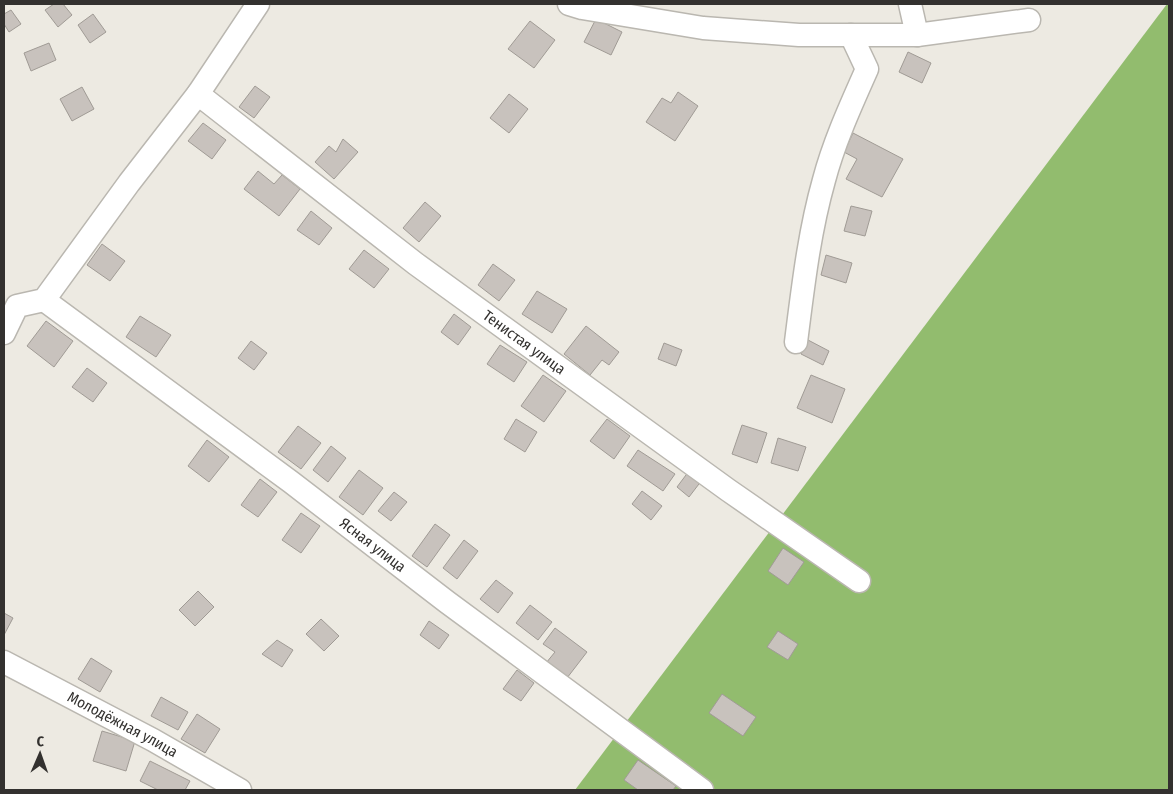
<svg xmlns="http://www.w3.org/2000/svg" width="1173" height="794" font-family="'Fira Sans Condensed',sans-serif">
	<rect width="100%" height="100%" fill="#edeae2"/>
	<!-- forest -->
	<path fill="#92bc6e" d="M1167 4H1169V790H575Z"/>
	<!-- building -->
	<path fill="#c8c2bd" stroke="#a09b95" d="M54 4H63L72 15 58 27 45 10Z
		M11 10 21 24 9 32 4 24V14Z
		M93 14 106 32 90 43 78 25Z
		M596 19 622 32 611 55 584 42Z
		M530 21 555 40 534 68 508 49Z
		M49 43 56 60 31 71 24 53Z
		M908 52 931 63 922 83 899 72Z
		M255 86 270 97 254 118 239 107Z
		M82 87 94 109 72 121 60 99Z
		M678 92 698 106 675 141 646 122 662 98 671 103Z
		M509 94 528 109 509 133 490 118Z
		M203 123 226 140 212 159 188 141Z
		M853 133 903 159 882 197 846 179 857 159 844 152Z
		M343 139 358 152 334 179 315 162 329 146 336 152Z
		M258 171 274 184 282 175 300 189 279 216 244 189Z
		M425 202 441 216 419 242 403 228Z
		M851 206 872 211 865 236 844 231Z
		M311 211 332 228 319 245 297 230Z
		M102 244 125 261 110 281 87 265Z
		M364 250 389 269 374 288 349 269Z
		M826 255 852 263 846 283 821 275Z
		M493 264 515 280 499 301 478 285Z
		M537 291 567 309 552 333 522 314Z
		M454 314 471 327 458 345 441 332Z
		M140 316 171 335 156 357 126 337Z
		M46 321 73 341 54 367 27 346Z
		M586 326 619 352 609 365 602 360 590 375 564 354Z
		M808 340 829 351 823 365 801 354Z
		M251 341 267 353 254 370 238 358Z
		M664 343 682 350 676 366 658 359Z
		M500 345 527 362 514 382 487 364Z
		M87 368 107 383 93 402 72 387Z
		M543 375 566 391 544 422 521 406Z
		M811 375 845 389 832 423 797 408Z
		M516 419 537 432 525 452 504 439Z
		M607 419 630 436 614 459 590 441Z
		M742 425 767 433 757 463 732 454Z
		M298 426 321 443 301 469 278 452Z
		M778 438 806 447 798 471 771 463Z
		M207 440 229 457 209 482 188 466Z
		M331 446 346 458 328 482 313 470Z
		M638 450 675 474 663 491 627 466Z
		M359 470 383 488 363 515 339 497Z
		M689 471 702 480 689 497 677 487Z
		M260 479 277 492 258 517 241 505Z
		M642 491 662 506 651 520 632 504Z
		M394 492 407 502 391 521 378 511Z
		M301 513 320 526 301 553 282 540Z
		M435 524 450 535 427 567 412 556Z
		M464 540 478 551 457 579 443 568Z
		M783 548 804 562 788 585 768 571Z
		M496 580 513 593 498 613 480 599Z
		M198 591 214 607 195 626 179 610Z
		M530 605 552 622 538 640 516 623Z
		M4 613 13 618 4 635Z
		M321 619 339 636 324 651 306 634Z
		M429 621 449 635 439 649 420 635Z
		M555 628 587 652 567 678 546 663 555 652 543 644Z
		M778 631 798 644 788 660 767 647Z
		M277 640 293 650 282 667 262 654Z
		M91 658 112 671 100 692 78 679Z
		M517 670 534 683 521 701 503 689Z
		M722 694 756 717 743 736 709 713Z
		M161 697 188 712 178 730 151 716Z
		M197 714 220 729 205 753 181 739Z
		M102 731 135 741 126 771 93 761Z
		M638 760 676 786 673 790H638L624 780Z
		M150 761 190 781 185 790H158L140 781Z"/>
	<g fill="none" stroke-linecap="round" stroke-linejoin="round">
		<defs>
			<g id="street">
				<path d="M569 4 582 8 703 28 799 35H917L1029 20"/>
				<path d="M910 4 917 35"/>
				<path id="s1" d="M198 94 416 264 728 490 859 581"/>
				<path id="s2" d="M44 300 291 482 447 602 702 790"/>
				<path d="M4 333 17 306 44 300 129 183 198 94 258 4"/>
				<path d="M796 342C803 287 809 233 824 180 834 142 851 105 867 69L851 35"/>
				<path id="s3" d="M4 662 153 740 240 790"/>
			</g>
		</defs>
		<!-- street casing -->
		<use href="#street" stroke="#bab7b0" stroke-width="25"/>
		<!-- street -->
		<use href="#street" stroke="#fff" stroke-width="22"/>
	</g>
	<g text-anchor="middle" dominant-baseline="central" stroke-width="5" stroke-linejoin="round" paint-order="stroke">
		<!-- street labels -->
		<g font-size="15" fill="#33312f" stroke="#edeae2">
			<text stroke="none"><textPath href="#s1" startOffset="410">Тенистая улица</textPath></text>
			<text stroke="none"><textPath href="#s2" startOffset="410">Ясная улица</textPath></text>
			<text stroke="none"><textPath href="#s3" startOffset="134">Молодёжная улица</textPath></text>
		</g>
	</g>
	<!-- border -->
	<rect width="1173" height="794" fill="none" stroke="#33312f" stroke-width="10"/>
	<!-- north arrow -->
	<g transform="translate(40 754) rotate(2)" stroke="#edeae2" stroke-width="4" paint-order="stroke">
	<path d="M0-4L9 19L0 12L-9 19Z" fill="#33312f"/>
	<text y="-8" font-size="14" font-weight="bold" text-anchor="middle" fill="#33312f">С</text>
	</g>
</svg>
